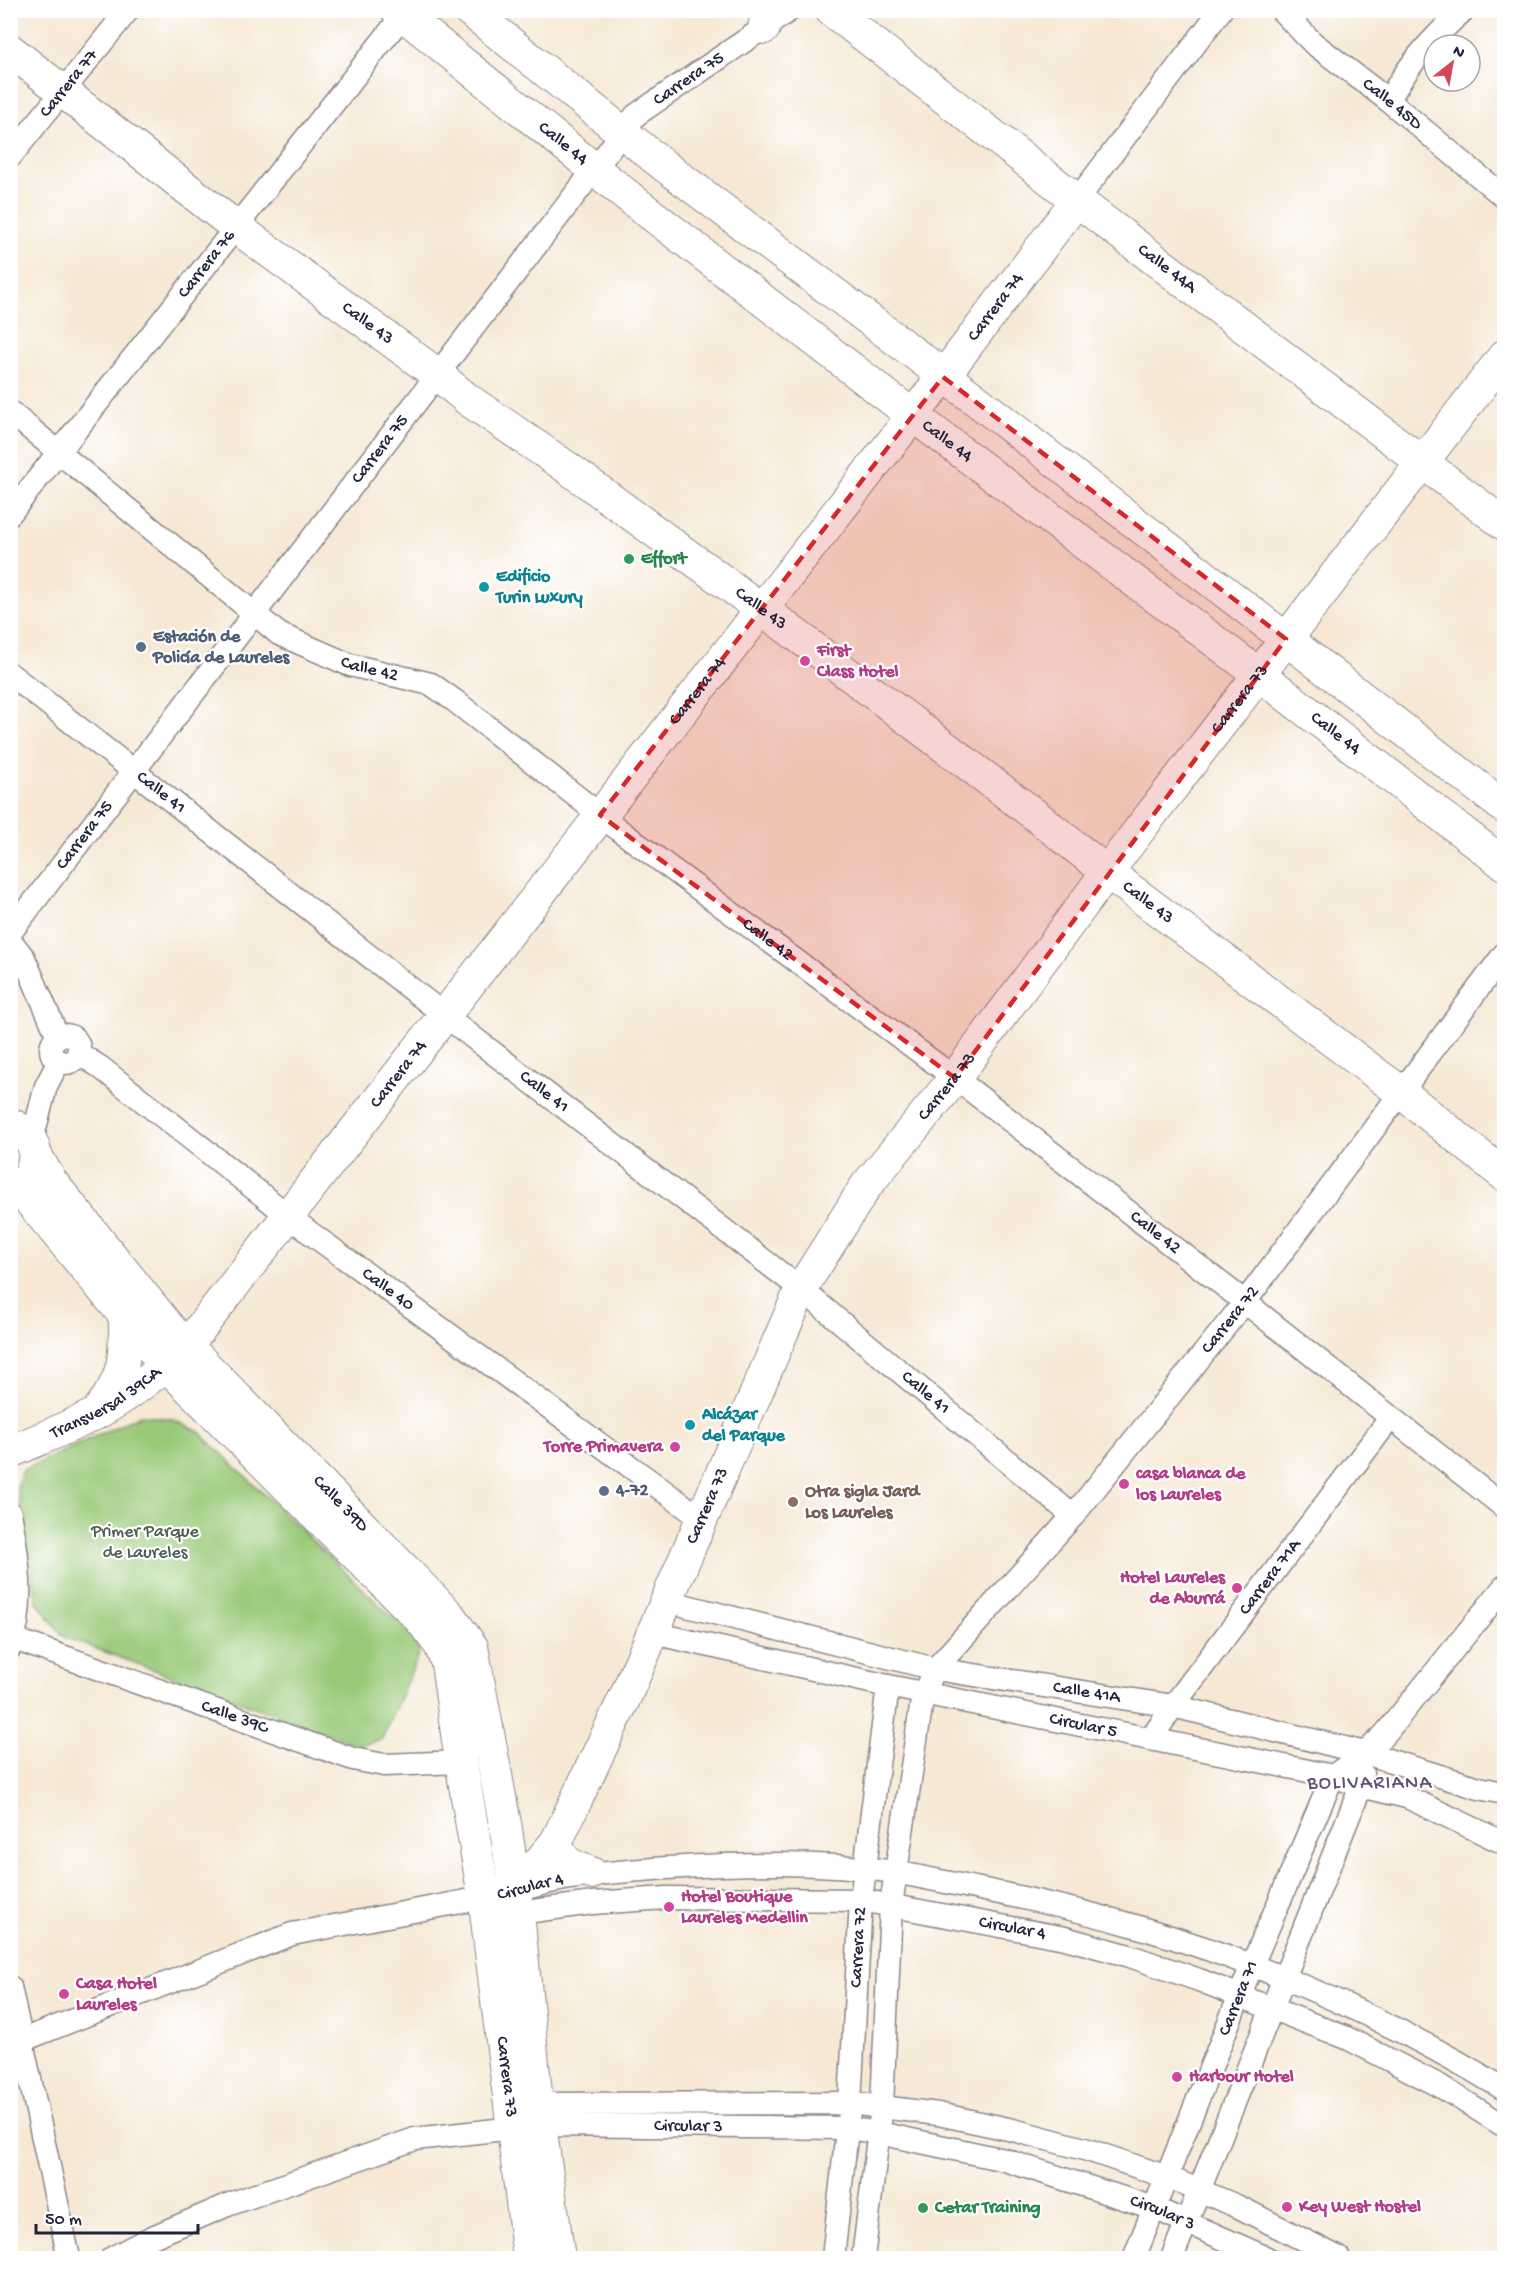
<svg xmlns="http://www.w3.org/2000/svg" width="1515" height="2269" font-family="'Gochi Hand',sans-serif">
	<rect width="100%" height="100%" fill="#fff"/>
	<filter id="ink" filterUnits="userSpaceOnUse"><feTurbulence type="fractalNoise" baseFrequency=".0167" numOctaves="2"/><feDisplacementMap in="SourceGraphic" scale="12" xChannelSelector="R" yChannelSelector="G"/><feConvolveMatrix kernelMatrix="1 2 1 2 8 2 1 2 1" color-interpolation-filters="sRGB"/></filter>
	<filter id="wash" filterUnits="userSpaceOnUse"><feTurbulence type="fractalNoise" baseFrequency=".008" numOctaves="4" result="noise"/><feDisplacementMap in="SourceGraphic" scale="24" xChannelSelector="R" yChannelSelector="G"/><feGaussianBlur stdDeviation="1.35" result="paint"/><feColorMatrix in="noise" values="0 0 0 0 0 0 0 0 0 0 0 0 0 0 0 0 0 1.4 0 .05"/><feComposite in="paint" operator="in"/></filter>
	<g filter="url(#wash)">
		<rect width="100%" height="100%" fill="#f6e8d4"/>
		<!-- green -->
		<path fill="#99c977" stroke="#5e7659" stroke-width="1.5" d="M141 1415 171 1419 198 1431 415 1639 419 1654 382 1739 361 1746 64 1637 37 1602 17 1487 23 1470Z"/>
	</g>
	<g filter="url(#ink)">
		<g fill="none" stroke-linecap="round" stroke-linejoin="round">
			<defs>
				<g id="street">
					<path id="s1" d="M1281 10 1313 43 1389 101 1504 197"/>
					<path d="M1389 101C1406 66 1434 36 1464 10"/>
					<path id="s2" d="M10 157 128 10"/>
					<path d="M1077 200 1221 10"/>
					<path id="s3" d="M10 412 279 634 350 665 431 684 455 701 623 833 955 1078 1245 1302 1504 1507"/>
					<path id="s4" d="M10 514 403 15"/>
					<path id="s5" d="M10 674 466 1032 801 1289 1073 1516"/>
					<path id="s6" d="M10 933 636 115 790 10"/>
					<path d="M10 940 24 958 58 1037"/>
					<circle cx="65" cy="1049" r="14"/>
					<path id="s7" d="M78 1053 100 1067 309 1232 702 1519"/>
					<path d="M32 1140 46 1086 59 1061"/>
					<path d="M10 1513C18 1554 26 1608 10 1648"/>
					<path id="s8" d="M667 1601 935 1669 1173 1706 1365 1753 1479 1788 1504 1793"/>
					<path id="s9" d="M653 1633 888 1686 1333 1776 1361 1786 1407 1797 1504 1843"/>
					<path id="s10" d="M14 1639 353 1759 384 1765 461 1762"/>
					<path id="s11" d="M1151 1739 1173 1706 1391 1417"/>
					<path id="s12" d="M505 1907 518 1913 593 1903 666 1898 861 1900 1065 1938 1130 1956 1199 1980 1347 2038 1440 2086 1504 2126"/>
					<path d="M10 1987 69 2258"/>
					<path id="s13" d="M10 2049 23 2040 292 1934 514 1892C563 1875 615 1872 667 1868 743 1863 819 1861 895 1872 975 1888 1056 1903 1135 1926 1265 1964 1389 2019 1504 2089"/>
					<path d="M522 2106 537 2104 850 2103 938 2114 1013 2130 1088 2150 1167 2177 1239 2207 1339 2258"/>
					<path id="s14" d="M112 2258 150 2238 230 2204 415 2139 540 2125 847 2128 879 2133 1005 2160 1154 2208 1267 2258"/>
					<path id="s15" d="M833 2258 850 2103 861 1900 888 1686"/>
					<path id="s16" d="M863 2258 882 2106 891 1905 923 1694 935 1669 1073 1516 1245 1302 1504 954"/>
					<path id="s17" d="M1134 2258 1252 1965 1333 1776 1365 1753 1385 1734 1504 1587"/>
					<path d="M1172 2258 1361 1786 1362 1773"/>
				</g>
				<g id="secondary">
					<path id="s18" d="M397 10 639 205 912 415 1260 675 1504 864"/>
					<path d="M469 10 666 167 963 390 1504 807"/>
					<path id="s19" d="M831 10 1096 215 1504 524"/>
					<path d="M764 28 768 10"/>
					<path id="s20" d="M10 50 236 227 438 375 467 399 565 466 782 624 1035 815 1107 872 1402 1093 1504 1175"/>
					<path d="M10 1124C32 1133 41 1151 30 1173"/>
					<path id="s21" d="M36 1155 50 1180 172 1331 449 1615 472 1647 506 1829 518 1913 537 2104 559 2258"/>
					<path id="s22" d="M11 1187 29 1200 153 1350 178 1377 421 1620 440 1645 447 1663 461 1762 484 1896 529 2258"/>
					<path d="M100 1408C126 1376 125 1356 125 1317"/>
					<path id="s23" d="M10 1452C40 1439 70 1427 99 1412 135 1392 168 1365 195 1335L943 377 1077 200"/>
					<path d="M556 1842C563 1865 570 1864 591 1873"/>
					<path id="s24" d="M514 1892 556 1842 561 1832 626 1695 801 1289 866 1186 955 1078 1107 872 1504 356"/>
				</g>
			</defs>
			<!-- street casing -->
			<use href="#street" stroke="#8c8588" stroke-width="25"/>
			<!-- secondary casing -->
			<use href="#secondary" stroke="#8c8588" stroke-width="34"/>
			<!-- street -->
			<use href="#street" stroke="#fff" stroke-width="22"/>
			<!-- secondary -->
			<use href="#secondary" stroke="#fff" stroke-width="32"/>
		</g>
	</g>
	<!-- marked area -->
	<path fill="#d62828" fill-opacity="0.2" stroke="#d62828" stroke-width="4.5" stroke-dasharray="12 8" stroke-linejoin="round" d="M943 377 1286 639 955 1078 600 815Z"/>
	<!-- markers -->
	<g fill="#2e9e5b" stroke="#fff" stroke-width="2">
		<circle cx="629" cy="559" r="6"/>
		<circle cx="923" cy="2208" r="6"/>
	</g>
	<g fill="#0f9aa8" stroke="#fff" stroke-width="2">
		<circle cx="484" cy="587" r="6"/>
		<circle cx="690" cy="1425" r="6"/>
	</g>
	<g fill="#5c6f8a" stroke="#fff" stroke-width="2">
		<circle cx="141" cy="647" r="6"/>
		<circle cx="604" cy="1491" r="6"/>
	</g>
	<g fill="#d1479c" stroke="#fff" stroke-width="2">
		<circle cx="805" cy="661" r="6"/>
		<circle cx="675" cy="1447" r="6"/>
		<circle cx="1124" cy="1484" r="6"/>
		<circle cx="1237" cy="1588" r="6"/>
		<circle cx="669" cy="1907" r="6"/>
		<circle cx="64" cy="1994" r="6"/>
		<circle cx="1177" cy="2077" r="6"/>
		<circle cx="1287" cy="2207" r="6"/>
	</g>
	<circle fill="#8d6e63" stroke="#fff" stroke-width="2" cx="793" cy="1502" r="6"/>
	<g text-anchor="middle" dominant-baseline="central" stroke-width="4.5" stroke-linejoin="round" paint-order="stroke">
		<!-- street labels -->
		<g font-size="18" fill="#22223b" stroke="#fff">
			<text stroke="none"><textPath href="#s6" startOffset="1094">Carrera 75</textPath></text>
			<text stroke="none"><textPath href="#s2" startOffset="94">Carrera 77</textPath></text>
			<text stroke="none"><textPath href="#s1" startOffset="146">Calle 45D</textPath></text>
			<text stroke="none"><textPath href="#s18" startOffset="213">Calle 44</textPath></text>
			<text stroke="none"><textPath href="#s4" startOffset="318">Carrera 76</textPath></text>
			<text stroke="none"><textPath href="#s19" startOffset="424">Calle 44A</textPath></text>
			<text stroke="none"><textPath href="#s23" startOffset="1524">Carrera 74</textPath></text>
			<text stroke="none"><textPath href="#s20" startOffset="450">Calle 43</textPath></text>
			<text stroke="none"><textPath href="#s18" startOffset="699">Calle 44</textPath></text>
			<text stroke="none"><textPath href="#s6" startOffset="609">Carrera 75</textPath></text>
			<text stroke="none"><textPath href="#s20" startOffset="936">Calle 43</textPath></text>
			<text stroke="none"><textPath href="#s3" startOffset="446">Calle 42</textPath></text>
			<text stroke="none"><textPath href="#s23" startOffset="1038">Carrera 74</textPath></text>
			<text stroke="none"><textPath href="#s24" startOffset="1406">Carrera 73</textPath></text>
			<text stroke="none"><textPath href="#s18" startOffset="1185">Calle 44</textPath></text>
			<text stroke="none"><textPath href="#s5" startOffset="192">Calle 41</textPath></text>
			<text stroke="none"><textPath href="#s6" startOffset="123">Carrera 75</textPath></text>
			<text stroke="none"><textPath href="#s20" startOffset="1422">Calle 43</textPath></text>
			<text stroke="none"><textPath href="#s3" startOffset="932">Calle 42</textPath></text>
			<text stroke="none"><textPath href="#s23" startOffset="552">Carrera 74</textPath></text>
			<text stroke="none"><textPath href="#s24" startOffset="920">Carrera 73</textPath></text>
			<text stroke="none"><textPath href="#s5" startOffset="678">Calle 41</textPath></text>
			<text stroke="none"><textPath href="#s3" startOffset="1418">Calle 42</textPath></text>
			<text stroke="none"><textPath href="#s7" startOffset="390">Calle 40</textPath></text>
			<text stroke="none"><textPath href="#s16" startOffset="1053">Carrera 72</textPath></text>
			<text stroke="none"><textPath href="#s5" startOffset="1164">Calle 41</textPath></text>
			<text stroke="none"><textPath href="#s23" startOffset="108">Transversal 39CA</textPath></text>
			<text stroke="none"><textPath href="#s21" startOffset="464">Calle 39D</textPath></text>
			<text stroke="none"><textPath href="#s24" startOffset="434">Carrera 73</textPath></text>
			<text stroke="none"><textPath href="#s11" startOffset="201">Carrera 71A</textPath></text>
			<text stroke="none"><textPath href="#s8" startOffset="430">Calle 41A</textPath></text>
			<text stroke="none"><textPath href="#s10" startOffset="234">Calle 39C</textPath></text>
			<text stroke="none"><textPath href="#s9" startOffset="440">Circular 5</textPath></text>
			<text stroke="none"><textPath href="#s13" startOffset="548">Circular 4</textPath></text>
			<text stroke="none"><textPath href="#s12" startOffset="512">Circular 4</textPath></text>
			<text stroke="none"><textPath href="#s15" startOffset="312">Carrera 72</textPath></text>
			<text stroke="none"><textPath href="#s17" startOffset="280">Carrera 71</textPath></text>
			<text stroke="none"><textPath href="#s22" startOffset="1066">Carrera 73</textPath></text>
			<text stroke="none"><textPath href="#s14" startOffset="600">Circular 3</textPath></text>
			<text stroke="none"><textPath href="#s14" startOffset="1086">Circular 3</textPath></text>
		</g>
		<!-- leisure labels -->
		<g font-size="18" font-weight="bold" fill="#27864d" stroke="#fff" text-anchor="start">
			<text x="641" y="559">Effort</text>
			<text x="935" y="2208">Cetar Training</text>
		</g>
		<!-- culture labels -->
		<g font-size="18" font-weight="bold" fill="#0d838f" stroke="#fff" text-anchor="start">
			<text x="496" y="577">Edificio<tspan x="496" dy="21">Turin Luxury</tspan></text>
			<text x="702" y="1415">Alcázar<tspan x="702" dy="21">del Parque</tspan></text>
		</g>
		<!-- service labels -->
		<g font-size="18" font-weight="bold" fill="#4e5e75" stroke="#fff" text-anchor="start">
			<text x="153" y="637">Estación de<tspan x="153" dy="21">Policía de Laureles</tspan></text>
			<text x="616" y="1491">4-72</text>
		</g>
		<!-- hotel labels -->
		<g font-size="18" font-weight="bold" fill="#b23c85" stroke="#fff" text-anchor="start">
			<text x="817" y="651">First<tspan x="817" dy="21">Class Hotel</tspan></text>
			<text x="663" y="1447" text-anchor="end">Torre Primavera</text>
			<text x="1136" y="1474">casa blanca de<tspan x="1136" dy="21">los Laureles</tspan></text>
			<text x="1225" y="1578" text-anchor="end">Hotel Laureles<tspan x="1225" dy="21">de Aburrá</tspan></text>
			<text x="681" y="1897">Hotel Boutique<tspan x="681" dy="21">Laureles Medellin</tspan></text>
			<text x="76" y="1984">Casa Hotel<tspan x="76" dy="21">Laureles</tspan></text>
			<text x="1189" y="2077">Harbour Hotel</text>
			<text x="1299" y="2207">Key West Hostel</text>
		</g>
		<!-- education labels -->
		<g font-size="18" font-weight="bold" fill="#785e54" stroke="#fff" text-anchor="start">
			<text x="805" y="1492">Otra sigla Jard<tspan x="805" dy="21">Los Laureles</tspan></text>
		</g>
		<!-- park labels -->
		<g font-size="18" fill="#4c5c50" stroke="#fff">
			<text x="145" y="1532">Primer Parque<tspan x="145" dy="21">de Laureles</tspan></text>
		</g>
		<!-- neighbourhood labels -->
		<g font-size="20" letter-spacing="1.5" fill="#635372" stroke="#fff">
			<text x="1370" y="1784">BOLIVARIANA</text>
		</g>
	</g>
	<!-- margin -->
	<rect width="1515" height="2269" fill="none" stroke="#fff" stroke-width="36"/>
	<!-- north arrow -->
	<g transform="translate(1452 63) rotate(31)"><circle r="28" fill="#ffffff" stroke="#a7a7b1" stroke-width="1.5"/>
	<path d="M0-4.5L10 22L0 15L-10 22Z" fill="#d1495b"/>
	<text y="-9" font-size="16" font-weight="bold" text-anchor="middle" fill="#22223b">N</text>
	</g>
	<!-- scale -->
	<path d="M36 2224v9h162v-9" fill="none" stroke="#22223b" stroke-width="3"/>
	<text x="45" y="2224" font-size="18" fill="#22223b" stroke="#ffffff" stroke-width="4.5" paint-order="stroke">50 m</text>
</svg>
